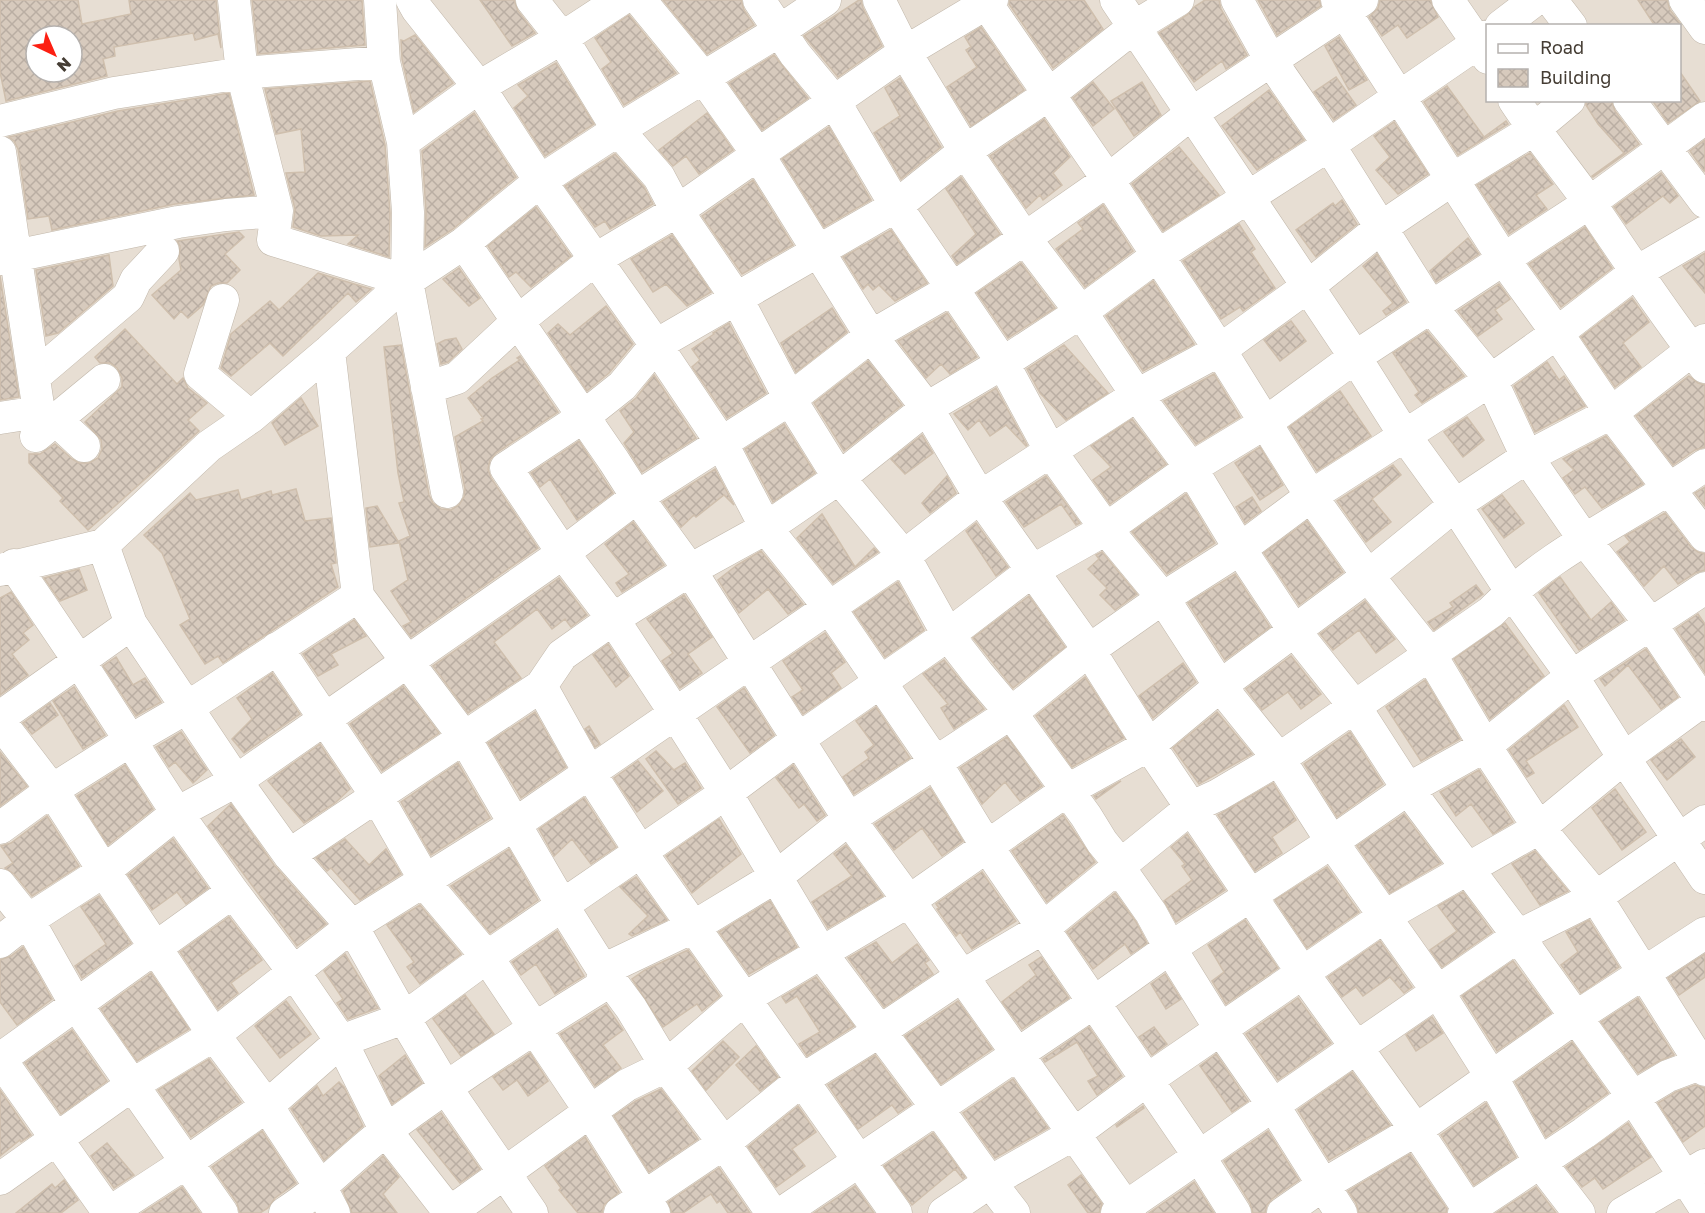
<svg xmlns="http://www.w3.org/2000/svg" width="1705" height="1213" font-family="'Golos Text',sans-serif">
	<defs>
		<pattern id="building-cross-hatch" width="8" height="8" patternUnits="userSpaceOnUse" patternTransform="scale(1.5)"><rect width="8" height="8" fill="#d7cabd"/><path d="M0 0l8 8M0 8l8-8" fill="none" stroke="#baaea3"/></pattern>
	</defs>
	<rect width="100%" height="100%" fill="#f2ede5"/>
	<!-- residential -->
	<path fill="#e7ded3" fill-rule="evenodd" d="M0 0H1705V1213H0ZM1488 26H1680V100H1488ZM36 36H72V72H36Z"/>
	<!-- building -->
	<path fill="url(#building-cross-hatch)" stroke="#cfbfad" stroke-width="1.5" fill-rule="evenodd" d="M0 0H78L82 24 131 14 129 0H216L221 48 218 34 195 40 193 33 114 47 115 56 103 59 107 76 6 101 0 72ZM36 36H72V72H36Z
		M252 0H362L365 45 258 54Z
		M480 0H514L518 11 535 33 512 46Z
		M663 0H741L744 10 754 25 707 54Z
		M859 0H861L863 8 882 46 838 77 804 36Z
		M1010 0H1084L1103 29 1053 68 1009 4Z
		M1205 0H1219L1221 9 1247 55 1226 69 1222 61 1194 82 1159 33 1187 15 1194 7Z
		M1258 0H1319L1321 6 1277 35Z
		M1380 0H1430L1438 17 1407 38 1398 25 1382 36 1369 17 1378 8Z
		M1638 0H1667L1670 10 1680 23 1676 26H1655Z
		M629 15 676 73 624 105 602 69 611 62 595 38Z
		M981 27 1024 90 971 126 947 87 977 67 966 50 971 47 965 37Z
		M415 35 453 83 414 112 402 59 401 40 404 41Z
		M1339 37 1367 80 1349 90 1325 46Z
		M774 55 808 98 762 130 729 83Z
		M556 63 594 124 545 156 514 108 528 96 518 85Z
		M1680 72 1700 101 1668 123 1652 100H1680Z
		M1336 77 1356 105 1334 120 1314 92Z
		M900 78 941 147 901 179 874 133 900 116 885 88Z
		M370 81 385 145 390 213 389 257 348 244 358 235 321 236 293 227 295 209 286 173 305 172 301 129 276 134 265 89Z
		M1093 82 1114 109 1093 126 1073 98Z
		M1142 82 1161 115 1134 136 1111 101Z
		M1447 86 1484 137 1506 121 1508 124 1458 155 1424 102Z
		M1269 90 1304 140 1257 170 1222 126Z
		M229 93 254 195 175 204 52 230 49 216 28 219 18 149 14 141 9 137 118 111Z
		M1586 100H1611L1615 111 1639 144 1593 177 1592 176 1624 153 1598 124 1586 105Z
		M474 113 516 177 453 229 425 247 426 211 422 151Z
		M707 113 733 150 699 174 686 156 673 166 659 150Z
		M1044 119 1070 157 1053 173 1062 185 1043 200 1040 195 1026 208 990 156Z
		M1394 122 1428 174 1398 194 1376 170 1390 157 1374 136Z
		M829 127 871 200 824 227 782 159Z
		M1705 140V171H1704L1690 151Z
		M1179 147 1219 195 1163 231 1132 184Z
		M1530 153 1553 184 1536 195 1547 209 1509 234 1477 185Z
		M615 154 644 187 653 204 610 229 605 221 595 227 565 186Z
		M1661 173 1678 196 1670 203 1663 196 1626 224 1614 207Z
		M961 177 1000 234 957 264 952 256 976 234 946 189Z
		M753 180 793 245 742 274 702 216Z
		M1342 200 1357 224 1316 257 1296 230 1333 203 1335 206Z
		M1103 205 1133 251 1085 287 1056 249 1083 229 1078 223Z
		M536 207 571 256 531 287 516 272 509 277 488 246Z
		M1239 224 1255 249 1251 252 1275 288 1243 311 1240 307 1221 319 1183 261Z
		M1585 227 1612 268 1561 307 1529 264Z
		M891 230 927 283 895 301 879 285 873 290 868 284 863 289 843 257Z
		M239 232 244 237 225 254 240 270 227 283H218L211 286 203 305 188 318 181 311 174 319 152 295 181 270 179 259 180 246 177 241Z
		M672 235 711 292 687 306 666 284 653 292 631 259Z
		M1468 238 1479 254 1436 282 1430 271Z
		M1705 253V293L1683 266Z
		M1377 254 1406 302 1386 315 1383 311 1393 303 1363 266Z
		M109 255 113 286 58 333 46 336 36 270Z
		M1021 263 1055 308 1008 338 977 293Z
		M459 268 480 298 469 306 443 279Z
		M318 273 371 289 356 302 348 293 283 356 270 343 231 376 221 368 231 334 270 301 279 310Z
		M0 276 19 397 0 400Z
		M1153 281 1194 344 1143 371 1106 316Z
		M1499 284 1510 299 1495 310 1502 319 1478 336 1458 311Z
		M1632 298 1649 322 1623 343 1641 367 1615 387 1581 337Z
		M606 306 633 344 609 373 587 391 548 333 558 324 570 335Z
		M832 308 847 332 796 372 781 343Z
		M947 313 977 357 950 374 941 364 926 378 898 341Z
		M1291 321 1306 341 1280 361 1264 340Z
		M729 323 766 393 727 418 692 367 700 360 692 349 714 334 713 333Z
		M125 329 177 384 183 378 188 388 207 403 188 420 199 431 88 530 60 501 63 498 29 463V454H40L55 444 72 459 79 463H89L98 458 102 449 101 440 85 422 122 387V378L117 368 110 363H100L95 357Z
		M1427 331 1464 376 1422 403 1415 395 1419 392 1393 353Z
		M456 338 462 349 448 362 441 364 437 344 445 340Z
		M401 345 429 495 433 503 441 509 451 510 459 505 464 497 465 489 455 437 483 421 481 419 483 418 468 398 492 378 520 360 517 358 520 356 558 412 496 453 490 460 488 469 491 478 538 548 411 637 403 626 411 622 391 591 408 580 399 541 410 536 399 503 404 502 398 473 384 347Z
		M1064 345 1108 393 1066 420 1040 393 1027 369Z
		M868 361 902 405 844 451 814 403Z
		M1547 362 1559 380 1564 376 1585 406 1535 432 1514 386Z
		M1214 374 1240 417 1196 444 1164 401Z
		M654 375 696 438 642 472 624 443 634 432 620 411 636 398Z
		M1689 376 1698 383 1705 385V447L1695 450 1673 465 1636 416Z
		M996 388 1027 445 1026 446 1006 425 990 436 979 420 968 430 954 414Z
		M1340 391 1371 436 1317 471 1289 427Z
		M301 398 318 426 285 445 272 423Z
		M1467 417 1484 440 1463 457 1444 432Z
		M1132 419 1166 464 1110 504 1093 480 1111 467 1091 446Z
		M784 424 815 473 773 502 745 449Z
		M922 435 933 453 905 474 891 459Z
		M1606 436 1643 484 1602 508 1585 487 1575 494 1563 478 1574 470 1563 459Z
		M579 441 613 493 577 520 550 479 540 487 531 473Z
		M1260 447 1283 485 1260 500 1235 463Z
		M1393 465 1401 475 1372 499 1391 522 1366 542 1337 501Z
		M715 469 734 505 724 495 696 517 694 515 681 527 663 502Z
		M947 476 956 493 930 513 922 503Z
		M1046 476 1080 523 1076 525 1061 504 1024 527 1006 502Z
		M1705 487V506L1695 493Z
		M296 489 305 521 331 518 336 563 331 564 338 587 223 663 218 656 205 664 180 625 190 619 162 553 144 535 190 493 196 500 238 490 241 500 271 491 272 495Z
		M1186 494 1215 543 1167 574 1132 532Z
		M1502 495 1524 523 1504 538 1482 509Z
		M1252 497 1261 511 1245 523 1236 507Z
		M377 506 399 543 370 547 366 508Z
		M1665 513 1691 547 1698 552 1705 554V570L1695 573 1678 584 1664 566 1644 586 1617 552 1630 542 1625 536Z
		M822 514 855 567 874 548 878 552 833 583 797 538Z
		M1307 521 1343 572 1299 605 1264 553Z
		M633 522 664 565 622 592 616 583 629 574 605 544Z
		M976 523 1008 567 996 576 966 531Z
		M761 551 803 604 788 614 768 589 739 613 718 580 737 565Z
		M1102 552 1137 594 1115 610 1100 595 1107 588 1088 569 1099 559 1096 555Z
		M79 569 87 590 60 601 44 578Z
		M1235 574 1270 627 1225 660 1188 603Z
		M1560 577 1591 620 1611 602 1624 620 1579 650 1539 593Z
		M559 578 587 615 571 627 565 619 552 629 537 609 494 642 521 678 468 713 433 666Z
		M898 582 924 630 885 657 854 612Z
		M1476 585 1483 594 1434 630 1428 622 1453 607 1450 603Z
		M11 592 33 625 23 633 29 640 12 654 28 675 0 695V598Z
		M684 595 712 637 688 654 702 673 680 688 662 661 673 653 647 619Z
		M1029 596 1065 647 1013 688 973 638Z
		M1365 601 1395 639 1376 653 1359 630 1333 650 1320 634Z
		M1698 614 1705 624V673L1676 629Z
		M354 620 366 636 331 654 338 665 318 676 303 654Z
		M1505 623 1544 676 1490 719 1454 659Z
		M825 633 845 662 831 673 841 688 803 714 792 697 803 690 783 661Z
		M608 644 629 676 616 687 593 655Z
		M1646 649 1678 697 1661 709 1628 665 1605 686 1600 679Z
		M1291 656 1321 694 1301 709 1288 692 1262 710 1246 689Z
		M116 657 133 685 145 678 161 702 136 716 103 666Z
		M944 660 984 709 954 729 941 708 948 704 923 674Z
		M1183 663 1196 682 1153 718 1139 696Z
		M272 673 300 714 244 753 232 739 252 719 237 698Z
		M1085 677 1124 738 1072 767 1036 716Z
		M1425 680 1460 739 1421 761 1386 707Z
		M403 686 439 733 382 771 350 724Z
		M74 687 105 735 83 749 53 701Z
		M744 688 774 735 750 753 717 707Z
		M50 703 58 715 32 734 23 723Z
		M1564 705 1578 727 1526 761 1534 773 1527 777 1509 750Z
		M876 707 910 758 854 794 843 777 869 758 865 752 874 745 856 721Z
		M535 712 566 767 521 798 488 743Z
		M1217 712 1252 754 1199 784 1173 748Z
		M589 726 600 744 595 747 585 729Z
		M181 732 207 770 193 783 175 762 169 767 156 747Z
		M1350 732 1383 784 1337 817 1304 764Z
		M1007 737 1042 786 1020 801 1005 782 982 804 960 768Z
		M1681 739 1695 757 1667 780 1651 760Z
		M320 744 350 789 335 803 304 823 268 781Z
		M656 751 674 770 685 763 701 788 678 804 646 759Z
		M0 752 27 786 0 806Z
		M638 761 663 791 637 812 614 778Z
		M458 763 490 818 431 855 401 802Z
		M125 765 153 809 108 845 77 796Z
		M793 765 825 815 817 821 804 804 799 808 776 778Z
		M1479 770 1513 822 1493 834 1471 804 1456 816 1440 792Z
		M1121 781 1096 799 1094 796Z
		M1273 783 1296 820 1272 837 1282 853 1255 871 1218 815Z
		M930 788 963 841 942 856 922 828 894 850 875 824Z
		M1615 789 1646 832 1622 850 1592 808Z
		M584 798 616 847 591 864 572 839 554 856 539 829Z
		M231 804 274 865 326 924 297 946 208 826Z
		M1404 814 1441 863 1390 893 1357 846Z
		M1063 815 1095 862 1047 902 1012 851Z
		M47 816 79 866 32 896 14 874 5 868 13 863 1 846 11 843Z
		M719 819 741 854 692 893 666 856Z
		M1187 834 1225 890 1176 922 1164 901 1192 880 1182 866 1185 864 1171 847Z
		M173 839 208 888 186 904 177 892 152 910 128 875Z
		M345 839 369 865 386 849 401 874 360 900 331 868 327 871 316 858Z
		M846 845 883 896 828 928 812 902 852 876 834 854Z
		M509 849 538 900 490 933 451 886Z
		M1535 851 1568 891 1540 905 1512 864Z
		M1327 867 1359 912 1307 948 1275 900Z
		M982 872 1016 921 972 949 960 932 956 936 937 909 939 908 936 904Z
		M636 877 667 920 632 936 629 934 648 916 620 887Z
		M1463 892 1492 932 1442 967 1430 950 1457 931 1438 906Z
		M1115 893 1136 922 1147 943 1131 954 1125 944 1093 969 1067 932Z
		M99 896 131 943 82 978 75 966 106 944 81 907Z
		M770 901 797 947 749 974 719 932Z
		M420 905 461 954 420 984 407 967 414 962 387 925Z
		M229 917 262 960 231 983 238 993 218 1009 180 952Z
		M1245 920 1278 968 1226 1004 1212 981 1224 972 1208 945Z
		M1589 920 1619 967 1581 993 1561 965 1578 952 1566 932Z
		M557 931 584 976 555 994 536 964 521 975 512 962Z
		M1380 941 1412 987 1404 993 1390 977 1363 996 1356 987 1342 997 1328 977Z
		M876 942 892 963 917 944 929 960 925 963 933 974 884 1007 848 958Z
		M23 947 52 999 17 1025 0 1002V960L11 956Z
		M688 950 720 996 702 1011 697 1004 663 1027 632 979 645 970Z
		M345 954 378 1008 348 1019 337 1003 343 999 324 971Z
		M1705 954V977L1679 995 1668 978Z
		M1041 957 1069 998 1022 1029 1002 1002 1036 975 1029 965Z
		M1513 961 1551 1013 1497 1051 1462 996Z
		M151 973 189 1029 137 1061 101 1009Z
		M1165 974 1181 999 1166 1009 1151 984Z
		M816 977 854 1026 807 1056 799 1044 820 1032 797 996 786 1003 782 997Z
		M465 995 494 1034 461 1056 433 1019Z
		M1298 998 1331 1043 1278 1080 1246 1034Z
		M1638 998 1674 1055 1659 1061 1638 1073 1601 1022Z
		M286 1001 311 1034 280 1058 255 1026Z
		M958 1001 992 1049 941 1084 905 1036Z
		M606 1005 623 1030 603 1045 621 1068 595 1086 560 1034Z
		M1432 1017 1443 1033 1416 1051 1406 1035Z
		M1089 1027 1122 1076 1097 1095 1088 1081 1098 1076 1077 1042 1045 1062 1043 1059Z
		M1154 1027 1167 1044 1152 1055 1139 1037Z
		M72 1030 107 1081 61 1114 25 1063Z
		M723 1041 739 1057 706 1090 692 1071Z
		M1572 1042 1608 1093 1546 1137 1515 1082Z
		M756 1046 778 1077 760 1091 736 1065Z
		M530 1053 548 1081 528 1096 517 1080 503 1090 493 1077Z
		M1216 1054 1248 1101 1232 1112 1200 1066Z
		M405 1055 422 1083 392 1104 379 1076Z
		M875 1055 911 1104 898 1113 892 1105 858 1129 828 1085Z
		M209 1059 241 1102 191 1137 158 1090Z
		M1352 1072 1390 1125 1329 1160 1298 1110Z
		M1013 1079 1048 1128 995 1158 963 1113Z
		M339 1082 344 1087 363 1126 324 1160 291 1109 317 1086 323 1096Z
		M1695 1085 1705 1088V1126L1683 1142 1658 1103 1676 1092Z
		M661 1089 698 1139 649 1172 614 1116 636 1101Z
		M0 1090 31 1135 21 1142 20 1140 0 1156Z
		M1486 1103 1516 1157 1474 1185 1441 1135Z
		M798 1106 816 1132 792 1149 805 1166 776 1187 748 1147Z
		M1143 1106 1144 1108 1117 1127 1116 1125Z
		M441 1113 480 1169 460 1183 417 1130Z
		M1628 1123 1651 1157 1603 1189 1595 1178 1582 1187 1566 1167Z
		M262 1131 296 1183 275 1198 268 1208 260 1213H240L237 1203 212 1167Z
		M1268 1131 1299 1180 1272 1199 1267 1205 1265 1213H1253L1250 1203 1224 1161Z
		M933 1133 965 1177 963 1179 955 1169 912 1205 884 1166Z
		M585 1137 619 1192 604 1205 602 1213H578L559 1190 561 1188 545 1166Z
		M107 1143 134 1175 114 1188 91 1156Z
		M1410 1154 1447 1209 1446 1213H1359L1356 1203 1348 1191Z
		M383 1156 399 1177 383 1194 397 1213H352L343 1191Z
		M719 1168 750 1213H728L720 1201 717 1203 711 1194 683 1213H672L668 1202Z
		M1081 1175 1102 1204 1099 1213H1088L1068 1185Z
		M64 1180 78 1200 61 1213H16L52 1184 55 1188Z
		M1194 1182 1214 1213H1149Z
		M855 1186 874 1213H814Z
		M182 1187 200 1213H142Z
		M1536 1187 1556 1213H1496Z"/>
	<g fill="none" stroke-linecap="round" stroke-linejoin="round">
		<defs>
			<path id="street" d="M234 0 242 73 277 211 273 240 407 281
				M380 0 384 62 403 142 408 212 407 281 447 492
				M412 0 417 9 479 87 540 181 656 345 721 442 766 528 829 607 935 762 986 845 1199 1156 1235 1213
				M532 0 562 38 618 130 659 177 677 211 737 299 790 399 839 478 904 556 948 635 979 675 1011 713 1086 816 1102 842 1120 864 1125 876 1151 913 1170 948 1221 1030 1273 1105 1341 1213
				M640 0 703 77 759 156 871 336 927 408 980 497 1089 650 1149 745 1302 972 1416 1130 1471 1213
				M759 0 795 54 834 101 896 206 1003 363 1051 452 1106 529 1163 598 1220 686 1279 759 1332 842 1438 992 1491 1076 1539 1161 1579 1213
				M879 0 905 52 965 151 1024 237 1081 312 1137 395 1191 468 1240 549 1293 629 1355 707 1408 789 1518 936 1633 1097 1705 1208
				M984 0 1108 180 1220 350 1311 496 1368 576 1430 654 1485 746 1539 828 1596 897 1705 1070
				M1116 0 1355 357 1405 436 1455 505 1511 591 1572 676 1624 758 1705 878
				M1237 0 1271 61 1329 145 1431 307 1491 380 1527 457 1584 539 1650 623 1705 705
				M1337 0 1504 260 1557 333 1611 413 1705 536
				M1448 0 1488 58
				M1551 0 1571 26
				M1685 0 1705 28
				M1501 26 1535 0
				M1514 100C1538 137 1566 169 1591 205 1628 259 1664 315 1705 367
				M1629 100 1705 202
				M0 121 114 93 242 73 384 62
				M403 142 479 87 562 38 620 0
				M0 152 39 412
				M464 243 614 461 637 497 690 570 849 819 909 901 1130 1213
				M0 259 178 222 226 215 277 211
				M223 300 200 374 251 417
				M329 351 358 596 464 737 562 905 603 970 631 1008 666 1066 724 1143 772 1213
				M35 376 128 297 136 280 163 251
				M427 388 457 378 518 321 594 260 677 211 905 52 992 0
				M0 418 39 412 56 420 84 446
				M36 436 104 380
				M103 545 131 624 236 781 289 855 352 926 404 1018 446 1088 532 1213
				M14 565 79 661 177 813 233 892 293 971 341 1041 386 1131 450 1213
				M0 570 103 545 209 446 251 417 329 351 407 281 464 243 540 181 618 130 779 31 825 0
				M277 648 376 795 418 868 424 882 487 957 590 1111 654 1213
				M541 686 589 772 640 851 896 1213
				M0 717 131 624
				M0 722 52 790 104 871 214 1035 267 1106 321 1188 334 1213
				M0 828 52 790 131 740 188 707 358 596
				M289 855 541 686 562 655 613 619 690 570 766 528 839 478 927 408 1003 363 1081 312 1157 256 1329 145 1488 36
				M0 885 28 920 75 1003 222 1213
				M0 942 28 920 104 871 177 813 236 781 563 553 637 497 790 399 871 336 952 289 1108 180 1192 113 1362 0
				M0 1059 233 892
				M0 1059 109 1213
				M0 1179 132 1085 214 1035 352 926 515 824 904 556 980 497 1137 395 1220 350 1307 287 1382 227 1453 179 1533 130 1569 100
				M109 1213 187 1162 267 1106 341 1041 404 1018 487 957 726 793 797 740 948 635 1032 571 1106 529 1191 468 1265 423 1355 357 1589 203 1705 118
				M285 1213C323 1189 352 1156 388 1129 457 1078 529 1031 602 986L603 970 693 927 777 876 849 819 1011 713 1089 650 1163 598 1240 549 1311 496 1491 380 1557 333 1635 273 1705 232
				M449 1213 627 1085 666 1066 745 998 909 901 1066 791 1149 745 1220 686 1368 576 1455 505 1527 457 1611 413 1705 340
				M620 1213 724 1143 802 1080 880 1031 962 976 1043 928 1192 807 1218 795 1279 759 1491 612C1552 549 1635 515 1705 465
				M782 1213 1093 1003 1170 948 1332 842 1408 789 1485 746 1572 676 1705 588
				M944 1213 990 1182 1074 1134 1147 1080 1385 916 1539 828 1624 758 1705 699
				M1014 1213 990 1182 937 1108 822 954 726 793 675 713 613 619 563 553 506 468 583 417 622 386 656 345 896 206 965 151 1048 95 1134 27 1178 0
				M1117 1213 1518 936 1596 897 1705 821
				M1283 1213 1323 1185 1416 1130 1576 1017 1705 933
				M1464 1213 1584 1133 1633 1097 1668 1076 1700 1064 1705 1060
				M1623 1213 1705 1165"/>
		</defs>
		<!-- street casing -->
		<use href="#street" stroke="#c1b7aa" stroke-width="33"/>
		<!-- street -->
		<use href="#street" stroke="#fff" stroke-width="32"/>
	</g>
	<!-- legend -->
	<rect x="1486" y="24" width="195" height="78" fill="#ffffff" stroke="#b5b1ae" stroke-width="1.5"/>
	<rect x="1498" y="44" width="30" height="9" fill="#ffffff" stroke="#b5b1ae" stroke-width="1.5"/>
	<text x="1540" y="54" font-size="18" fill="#453d34">Road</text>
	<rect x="1498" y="69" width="30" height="18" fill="url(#building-cross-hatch)" stroke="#b5b1ae" stroke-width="1.5"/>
	<text x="1540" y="84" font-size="18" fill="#453d34">Building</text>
	<!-- north arrow -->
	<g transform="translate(54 54) rotate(136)"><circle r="28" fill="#ffffff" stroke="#b5b1ae" stroke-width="1.5"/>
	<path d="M0-4.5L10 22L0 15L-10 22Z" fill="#fc1f12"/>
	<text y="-9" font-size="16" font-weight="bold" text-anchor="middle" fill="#453d34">N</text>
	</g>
</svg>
